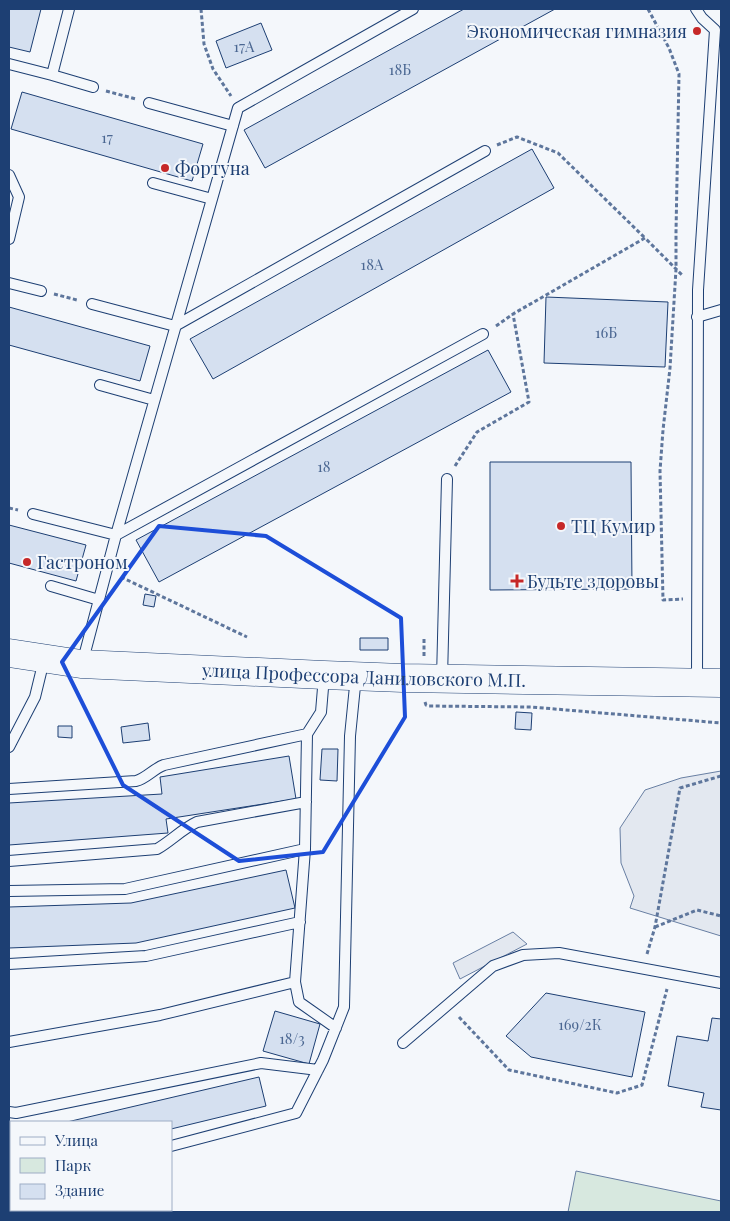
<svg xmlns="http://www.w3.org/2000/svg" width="730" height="1221" font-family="'Playfair Display',serif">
	<rect width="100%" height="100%" fill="#f4f7fb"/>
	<!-- green -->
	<path fill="#d7e8df" stroke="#687fa3" d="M576 1171 721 1201V1212H568Z"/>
	<!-- parking -->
	<path fill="#e3e8f0" stroke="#687fa3" d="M721 771V936L630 908 634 896 621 863 620 828 645 790 681 778Z
		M513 932 527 944 460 979 453 963Z"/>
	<!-- building -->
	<path fill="#d5e0f0" stroke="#1d3f73" d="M9 9H41L30 52 9 47Z
		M464 9H555L265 168 244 130Z
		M261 23 272 50 226 68 216 41Z
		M22 92 203 144 192 181 11 129Z
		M532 149 554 188 213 379 190 339Z
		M546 297 668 302 665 367 544 363Z
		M9 307 150 346 140 381 9 345Z
		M488 350 511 392 159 582 136 540Z
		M490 462H631L632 589 490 590Z
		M9 525 86 545 76 581 9 563Z
		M145 594 156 596 154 607 143 605Z
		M360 638H388V650H360Z
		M516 712 532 713 531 730 515 729Z
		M148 723 150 740 123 743 121 727Z
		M58 726H72V738L58 737Z
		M322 749H338L337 781 320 780Z
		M289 756 296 799 166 819 168 833 9 845V803L162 794 160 777Z
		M286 870 295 908 136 943 9 948V907L131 903Z
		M546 993 645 1012 632 1077 531 1057 506 1036Z
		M275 1011 320 1024 309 1064 263 1051Z
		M712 1018 721 1019V1110L701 1107 704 1093 668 1086 677 1036 708 1041Z
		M259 1077 266 1106 171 1129V1122H67Z
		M9 1136H11V1167L9 1168Z"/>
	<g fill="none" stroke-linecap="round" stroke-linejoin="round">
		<defs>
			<path id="service" d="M696 9 702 18 715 30
				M9 64 52 75 93 87
				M52 75 69 9
				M149 103 233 126
				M9 175 19 197 9 239
				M153 183 212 199
				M9 283 41 291
				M92 304 175 326 485 151
				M697 317 721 310
				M100 385 154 400
				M33 514 116 535 483 334
				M51 586 99 600
				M82 664 116 535 238 108 413 9
				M324 676 321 712 307 734 305 849 295 982 299 1002 336 1028
				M442 678 447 479
				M697 682 698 290 715 30
				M9 747 35 697 44 660
				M9 789 136 781C147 778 153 769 164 765L307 734
				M9 861 157 849C171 841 182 829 197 822L306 802
				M9 891 125 889 305 849
				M9 964 146 956 300 922
				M9 1042 160 1015 295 982
				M403 1043 493 966 523 955 559 953 721 983
				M9 1112 16 1113 261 1063 318 1070
				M171 1146 296 1113 323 1060 344 1007 350 736 356 676"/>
			<g id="secondary">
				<path id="s1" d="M9 653 81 664 324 675 403 678 721 683"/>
			</g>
		</defs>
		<!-- service casing -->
		<use href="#service" stroke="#1d3f73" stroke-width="12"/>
		<!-- secondary casing -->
		<use href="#secondary" stroke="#1d3f73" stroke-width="29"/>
		<!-- path -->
		<path stroke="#5e769c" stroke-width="3" stroke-dasharray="4 2.5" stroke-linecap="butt" d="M201 9 204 44 213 69 231 96
			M648 9 669 48 679 74 676 232V269L670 368 663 430 660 471 663 600 683 599
			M106 91 136 99
			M497 145 517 137 558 153 645 238
			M54 294 77 300
			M496 326 513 314 645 238 683 276
			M455 466 477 432 529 402 513 314
			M9 508 18 510
			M121 577 247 637
			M424 656V637
			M425 702 426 705 429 706 531 707 721 723
			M655 927 697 910 721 916
			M647 954 655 927 680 788 721 776
			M459 1017 509 1070 617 1093 642 1085 667 989"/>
		<!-- service -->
		<use href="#service" stroke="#f4f7fb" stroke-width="10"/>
		<!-- secondary -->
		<use href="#secondary" stroke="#f4f7fb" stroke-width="28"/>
	</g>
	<!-- marked area -->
	<path fill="none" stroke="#1d4ed8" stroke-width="4" stroke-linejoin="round" d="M159 526 266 536 401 618 405 717 323 852 239 861 123 785 62 662Z"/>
	<!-- markers -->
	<g fill="#c62828" stroke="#f4f7fb" stroke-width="2">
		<circle cx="697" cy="31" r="5"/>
		<circle cx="165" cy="168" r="5"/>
		<circle cx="561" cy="526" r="5"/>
		<circle cx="27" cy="562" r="5"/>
		<path d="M514.5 573.5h5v5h5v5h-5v5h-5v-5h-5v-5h5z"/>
	</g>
	<g text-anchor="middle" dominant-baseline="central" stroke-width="4" stroke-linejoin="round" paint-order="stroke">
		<!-- number labels -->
		<g font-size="15" fill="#4b6792">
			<text x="244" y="46">17А</text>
			<text x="400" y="69">18Б</text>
			<text x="107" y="137">17</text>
			<text x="372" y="264">18А</text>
			<text x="606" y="332">16Б</text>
			<text x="324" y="466">18</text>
			<text x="580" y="1024">169/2К</text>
			<text x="292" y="1038">18/3</text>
		</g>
		<!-- poi labels -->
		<g font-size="18" fill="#1d3f73" stroke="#f4f7fb" text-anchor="start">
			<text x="687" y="31" text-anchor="end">Экономическая гимназия</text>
			<text x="175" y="168">Фортуна</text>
			<text x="571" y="526">ТЦ Кумир</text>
			<text x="37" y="562">Гастроном</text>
			<text x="527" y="581">Будьте здоровы</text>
		</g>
		<!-- street labels -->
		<g font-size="18" fill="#1d3f73" stroke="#f4f7fb">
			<text stroke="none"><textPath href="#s1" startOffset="356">улица Профессора Даниловского М.П.</textPath></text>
		</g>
	</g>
	<!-- border -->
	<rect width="730" height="1221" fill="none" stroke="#1d3f73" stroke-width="20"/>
	<!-- legend -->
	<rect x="10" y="1121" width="162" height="90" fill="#f4f7fb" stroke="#9eadc5"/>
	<rect x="20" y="1137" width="25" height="8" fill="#f4f7fb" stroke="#9eadc5"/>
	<text x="55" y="1146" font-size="15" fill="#1d3f73">Улица</text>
	<rect x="20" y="1158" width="25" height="15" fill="#d7e8df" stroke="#9eadc5"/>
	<text x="55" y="1171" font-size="15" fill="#1d3f73">Парк</text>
	<rect x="20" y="1184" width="25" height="15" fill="#d5e0f0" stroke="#9eadc5"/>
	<text x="55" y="1196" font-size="15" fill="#1d3f73">Здание</text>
</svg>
